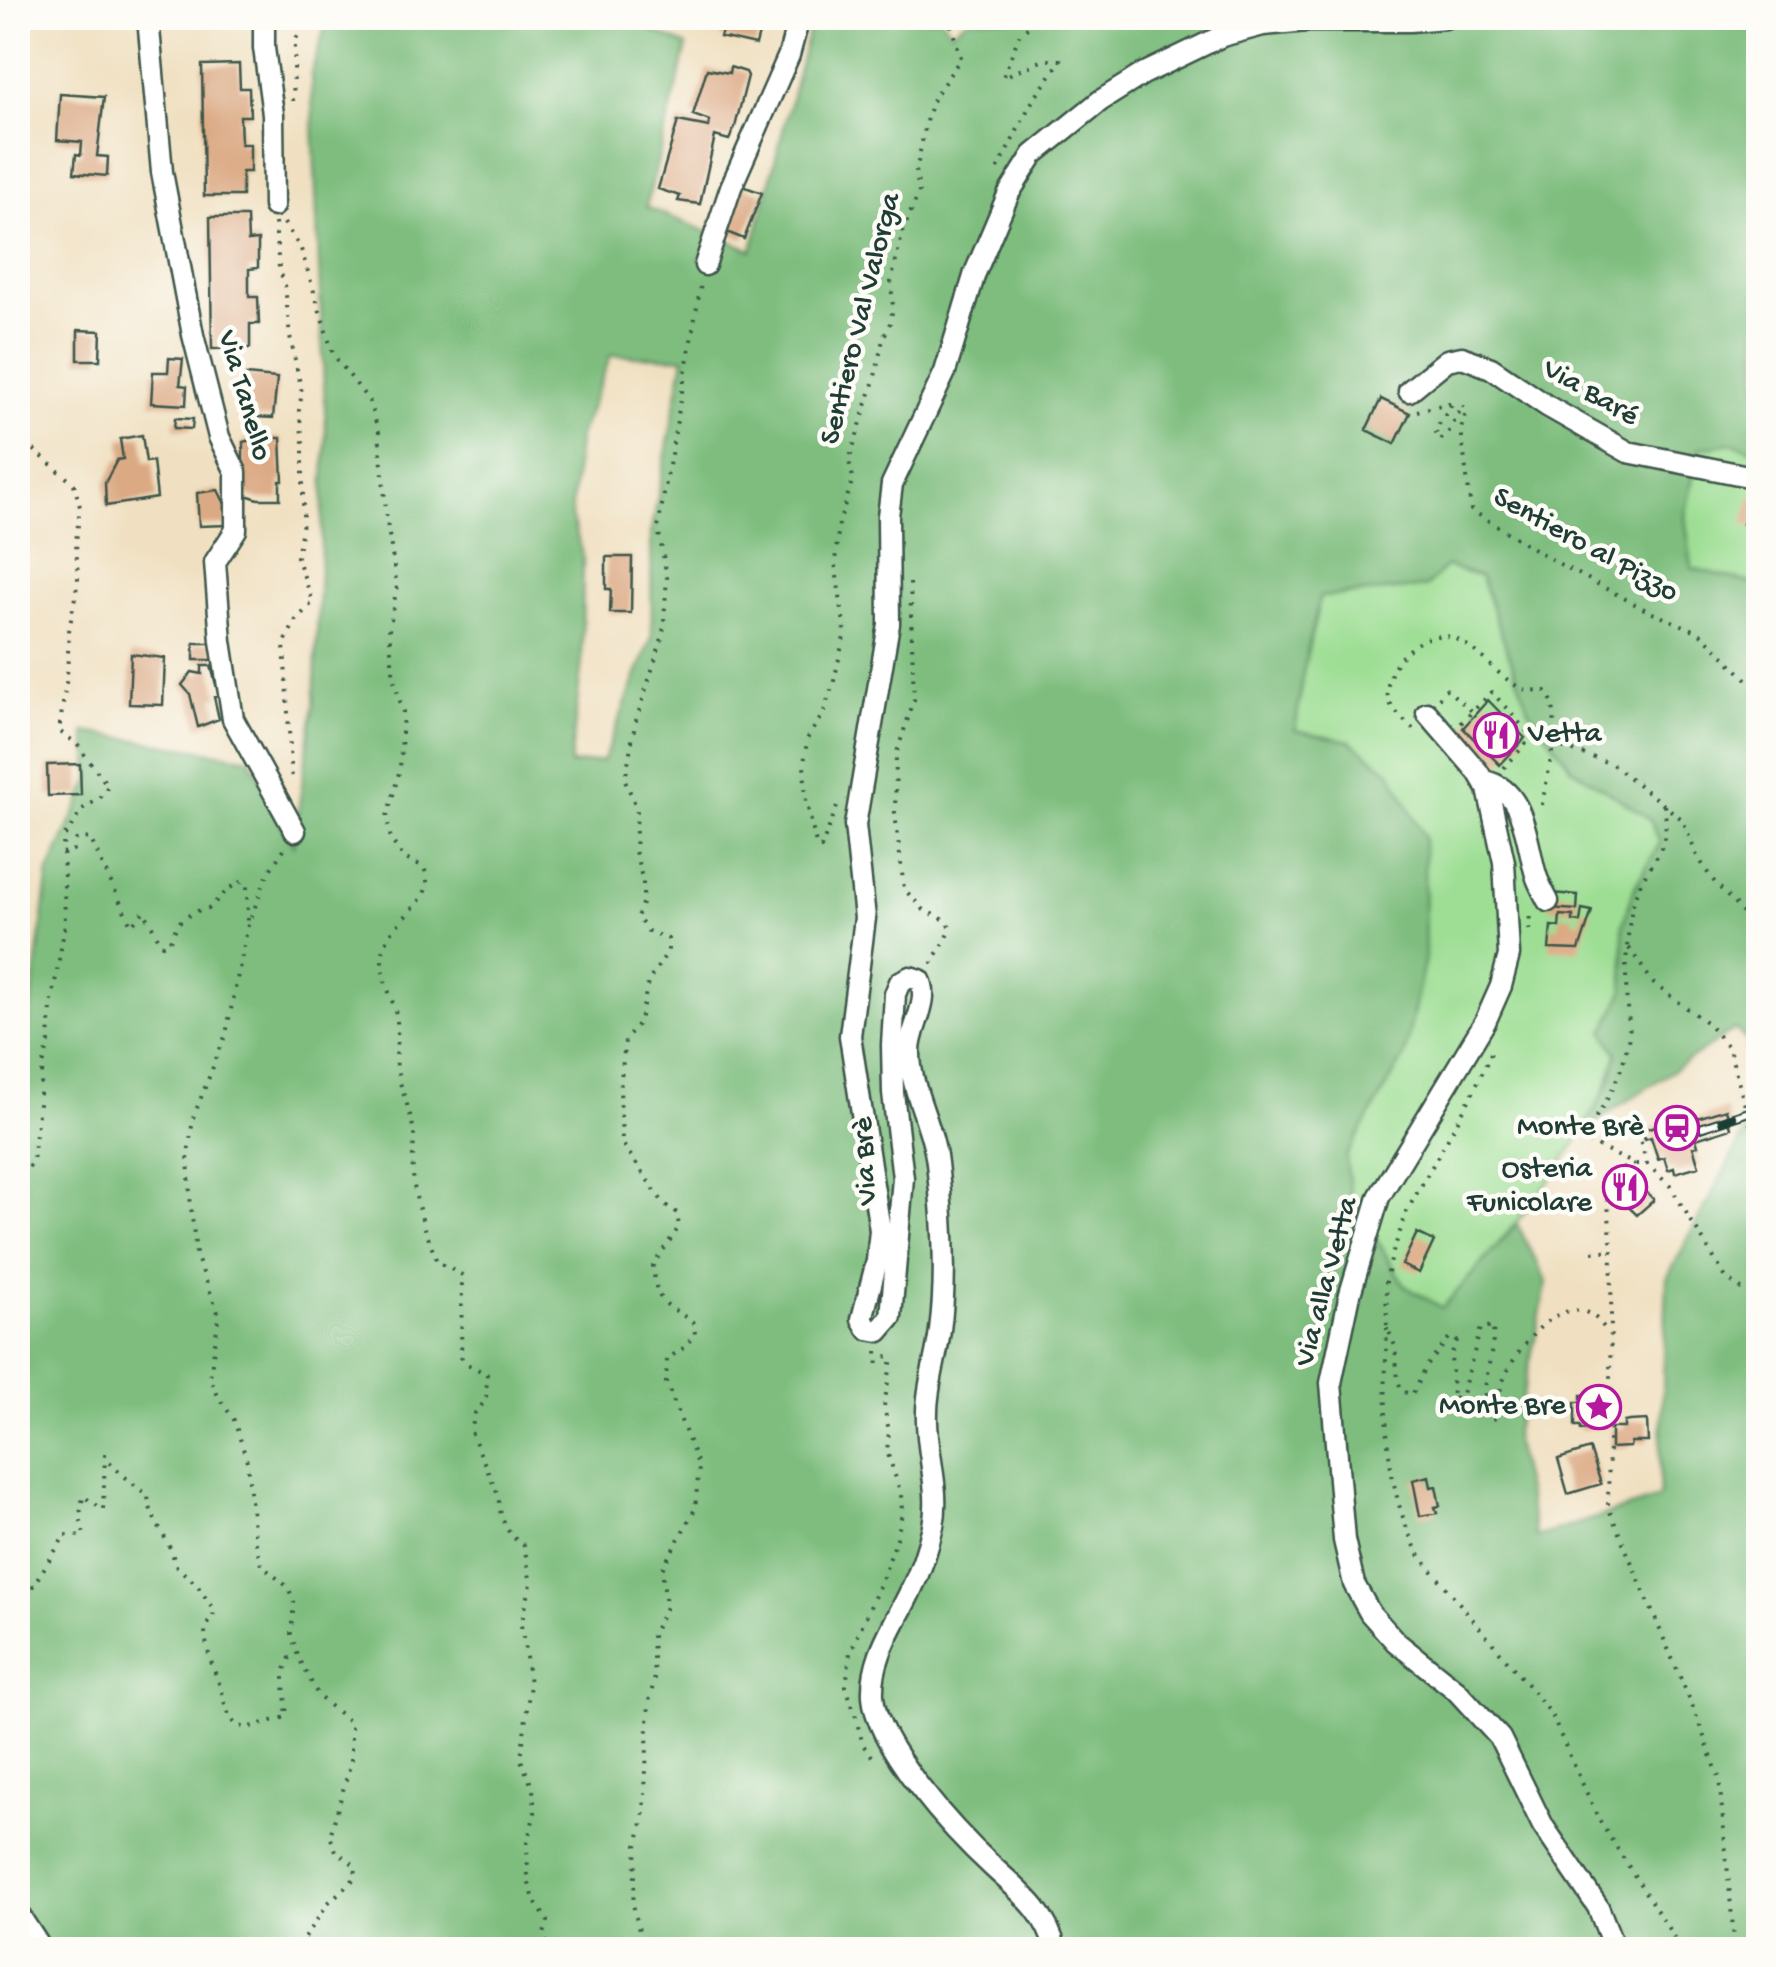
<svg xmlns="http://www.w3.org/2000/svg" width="1776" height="1967" font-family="'Gochi Hand',sans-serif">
	<rect width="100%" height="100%" fill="#fdfcf7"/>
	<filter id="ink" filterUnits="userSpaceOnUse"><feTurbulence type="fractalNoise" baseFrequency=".01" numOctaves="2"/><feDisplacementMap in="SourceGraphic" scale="20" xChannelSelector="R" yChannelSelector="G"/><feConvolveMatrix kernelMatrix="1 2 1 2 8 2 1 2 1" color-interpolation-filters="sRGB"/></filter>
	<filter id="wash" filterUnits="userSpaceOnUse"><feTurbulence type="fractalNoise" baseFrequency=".0048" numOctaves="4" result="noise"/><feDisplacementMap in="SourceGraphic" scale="40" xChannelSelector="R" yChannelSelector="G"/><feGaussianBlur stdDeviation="2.25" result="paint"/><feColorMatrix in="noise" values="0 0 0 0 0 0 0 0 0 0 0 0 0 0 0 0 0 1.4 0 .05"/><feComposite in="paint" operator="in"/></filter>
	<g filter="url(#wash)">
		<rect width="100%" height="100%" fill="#f0e0c1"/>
		<!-- green -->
		<path fill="#9ede94" stroke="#5e8e64" stroke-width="2.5" d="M1732 443 1758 451V585L1692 568 1685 516 1699 448Z
			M1446 566 1481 577 1529 710 1572 768 1651 819 1660 843 1635 887 1623 924 1624 991 1604 1032 1617 1053C1599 1137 1499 1243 1443 1308L1405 1286 1351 1199 1345 1157 1404 1057 1295 731 1304 667 1320 597 1426 587Z"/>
		<!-- forest -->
		<path fill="#7ebd7e" stroke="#4e7d59" stroke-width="2.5" fill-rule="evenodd" d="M328 18H654L651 30 687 46 646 207 752 250 812 18H941L951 31 970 18H1758V451L1732 443 1699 448 1685 516 1692 568 1758 585V1051L1735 1029 1582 1131 1611 1080 1617 1053 1604 1032 1624 991 1623 924 1635 887 1660 843 1650 819 1572 768 1529 710 1481 577 1446 566 1426 587 1320 597 1304 667 1295 730 1350 741 1391 772 1424 837 1425 958 1404 1057 1346 1157 1351 1199 1405 1286 1442 1308 1517 1224 1547 1282 1514 1437 1536 1537 1659 1498 1667 1278 1746 1130 1758 1127V1949L18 1950V1105L49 872 91 778 85 732 250 758 293 845 314 704 326 433 311 74ZM611 355 684 358 651 534 652 637 603 761 570 765 582 661 583 556 571 516 578 439Z"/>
		<g id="blocks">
			<!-- building -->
			<path fill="#dba983" d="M726 18H763L756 45 720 37Z
				M239 64 240 88H249L250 116H240L241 144H250V172H242V196H204L202 65Z
				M730 67 746 72 748 76 735 127 729 140 715 136 700 204 678 201 680 196 658 189 678 121 709 127 710 121 693 115 707 69 729 73Z
				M60 94 104 97 97 156 108 157 107 176 74 173 76 154 81 155 82 142 57 140Z
				M737 184 762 193 744 239 719 229Z
				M210 217H247L248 241 258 240V268L249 269V297H258L259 324H250V348L212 349Z
				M78 330 101 331 100 360H78Z
				M169 358 183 359 180 385 187 386 186 405 151 403 153 372H168Z
				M246 375 277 378 273 418 256 417V412L243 411Z
				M1381 399 1410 413 1395 444 1366 430Z
				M175 418 193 419 192 429 174 428Z
				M142 435 146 462 153 461 157 498 106 506 105 483 117 460 123 459 120 439Z
				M258 438H281L283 481H280V499H258L243 494V442Z
				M218 490 228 510V525L199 526 197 493Z
				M1750 497 1758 499V528L1743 524Z
				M606 557H632L631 613H610L611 589H606Z
				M194 643H213L214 660H194Z
				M131 654 165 658 163 705 129 704Z
				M202 666H211L219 696 214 697 219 719 198 727 190 694 182 685 192 672 202 674Z
				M1488 700 1525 738 1500 765 1463 728Z
				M80 764 81 795 48 796 47 765Z
				M1550 893 1578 895 1577 910 1549 908Z
				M1582 909 1592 911 1579 950 1549 949 1551 926 1559 927 1560 915 1573 916V921L1580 922Z
				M1726 1109 1731 1128 1696 1139 1698 1146 1693 1147 1699 1166 1675 1173 1674 1168 1668 1170 1664 1157 1658 1159 1651 1137 1645 1139 1642 1130 1689 1116 1691 1120Z
				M1630 1175 1654 1200 1637 1215 1613 1192 1614 1183Z
				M1417 1233 1434 1241 1419 1273 1402 1265Z
				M1581 1395H1600V1402H1605L1607 1427 1581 1430 1580 1426H1575V1402H1581Z
				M1647 1420 1648 1442H1631L1630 1447 1611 1448V1428H1624V1422L1629 1421Z
				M1590 1449 1601 1484 1568 1494 1558 1459Z
				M1429 1476 1431 1487 1436 1486 1440 1506 1435 1507 1437 1513 1420 1516 1413 1480Z"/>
		</g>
	</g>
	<g filter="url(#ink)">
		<use href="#blocks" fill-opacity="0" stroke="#3e5549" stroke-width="2.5"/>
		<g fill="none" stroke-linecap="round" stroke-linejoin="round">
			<defs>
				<path id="minor" d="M148 18 162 172 193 335 219 437 236 472V530L215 562 221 641 233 719 295 831
					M264 18V48L273 114 274 206
					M705 265 731 187 789 55 799 18
					M1409 391 1447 360 1462 357 1491 368 1547 406 1628 452 1758 478
					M1427 713 1478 772 1488 789 1504 862 1509 955 1501 986 1485 1022 1379 1197 1350 1294 1331 1383 1344 1540 1354 1584 1370 1613 1396 1642 1456 1690 1500 1738 1543 1826 1598 1907 1615 1950
					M1484 781C1527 789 1526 846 1537 878 1540 886 1544 893 1548 901
					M1056 1950C1045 1910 1022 1894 993 1867 956 1833 876 1747 873 1696 871 1656 895 1625 911 1590 921 1570 928 1548 933 1526 941 1488 925 1450 927 1412 927 1385 937 1357 940 1330 947 1279 943 1214 937 1163 933 1125 910 1090 910 1053 909 1029 931 1002 920 980L910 977 900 982 895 994 892 1045 893 1093 903 1178 891 1317 879 1331 868 1329 862 1319 877 1261 880 1230 850 1036 865 918 855 825 889 624 888 516 892 484 945 372 975 273 1009 193 1033 155 1100 101 1143 74 1222 36 1263 25 1307 21H1410L1445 18"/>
				<path id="major" d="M18 1918 35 1944"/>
			</defs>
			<!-- minor casing -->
			<use href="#minor" stroke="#3e5549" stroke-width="25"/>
			<!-- major casing -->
			<use href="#major" stroke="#3e5549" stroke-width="30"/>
			<!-- path -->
			<path stroke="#3e5549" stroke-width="4" stroke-dasharray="2.5 8" stroke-linecap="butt" d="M944 18 957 28 972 18
				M293 101 295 41 306 18
				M998 169 1030 105 1061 60H1044L1003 77 1020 33 1032 25 1030 21 1008 18
				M275 223 279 268 285 285 290 336 302 393 299 410 303 442V522L297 557 313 602 296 620 284 644 292 782
				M284 223 301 249 333 354 369 401 379 432 387 522 397 586 389 630 394 680 403 712 400 769 387 817 391 840 405 859 423 866C443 906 382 915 382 963 382 982 395 1001 397 1021 398 1037 395 1052 397 1068 400 1090 412 1112 414 1135 414 1147 412 1160 413 1173 414 1203 427 1233 437 1262L462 1275 461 1357 467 1364 487 1374 486 1400 475 1413 471 1432 498 1495 501 1516 511 1536 524 1545 531 1584 521 1625 530 1683 521 1760 533 1789 535 1813 527 1843 528 1880 535 1902 548 1921 544 1934 549 1950
				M1417 411 1454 402 1435 430 1440 440 1447 435 1463 405 1466 412 1461 429 1471 510 1554 561 1650 612 1699 632 1758 690
				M18 436 74 484 80 507 76 542 78 580 69 631 67 676 59 731 76 743 108 786 100 798 84 808 63 838 65 925 51 1006 49 1042 43 1066 33 1161 18 1181
				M910 583 914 700 896 755 895 813 904 889 924 910 945 920 950 927C948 944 936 950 931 966
				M1439 698 1446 689 1472 711
				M1461 723 1492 692 1532 737 1612 764 1683 820 1696 854 1711 878 1758 930
				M1413 729C1400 716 1384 705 1388 685 1391 668 1399 657 1412 647 1460 611 1484 672 1523 689 1530 691 1539 690 1546 691 1566 715 1545 780 1541 811
				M1504 768 1531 738
				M1664 805C1673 858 1643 862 1633 904 1626 935 1625 974 1627 1005 1627 1014 1631 1026 1629 1035 1624 1072 1607 1104 1585 1132L1587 1142 1635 1164H1647L1670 1186 1726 1278 1758 1301
				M837 807 821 848 816 844 806 800 804 765 807 739 823 714 834 681 845 632 835 562 839 523 853 478 849 461 875 377 883 339 890 323 893 307 891 282 903 231 919 192 916 172 927 117 933 99 961 58 951 26
				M284 849 268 873 248 925 226 1034 193 1118 188 1155 190 1196 196 1255 219 1315 210 1376 218 1396 234 1420 247 1461 255 1539 261 1565 288 1587 294 1602 291 1634 298 1656 319 1697 351 1723V1762L330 1836 336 1851 356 1866 355 1878 328 1903 297 1950
				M62 853 73 850 76 840 90 838 131 925 144 911 162 945 169 943 178 923 194 912 209 908 230 888 243 881 247 886 248 922
				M1529 930 1530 910
				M1629 948 1654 984 1710 1025 1729 1049 1758 1152
				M1491 1053 1471 1097 1407 1211 1393 1252 1386 1281 1387 1327 1395 1346 1398 1381 1402 1391 1412 1395 1427 1366 1449 1338 1457 1341 1451 1355 1453 1400 1462 1394 1481 1328 1493 1326C1496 1356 1475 1393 1491 1421L1498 1416C1499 1406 1499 1394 1502 1384 1511 1356 1557 1291 1593 1316 1599 1320 1604 1328 1609 1333
				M1643 1134 1639 1136 1647 1164
				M1635 1164 1609 1174 1606 1181 1612 1250 1608 1507 1694 1710 1719 1777 1735 1950
				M1593 1252 1612 1250
				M1387 1328C1384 1403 1382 1488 1420 1556L1550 1712 1599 1820 1682 1950
				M877 1351 878 1370
				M18 1569 33 1586 65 1535 84 1536 80 1515 83 1496 103 1510 105 1455 112 1466 148 1496C150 1522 172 1541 175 1565L197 1585 214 1610 213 1618 205 1626C205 1648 211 1661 218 1681 226 1699 222 1708 236 1725L247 1728 286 1717C288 1695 278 1679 290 1658L298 1656
				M856 1717 846 1686 850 1653 883 1577 897 1538 902 1513 901 1494 887 1451 889 1431 884 1406 892 1358 886 1356
				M858 1726 863 1745 876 1761
				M634 1950 639 1931 633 1904 637 1846 644 1814 649 1702 654 1681 652 1634 666 1607 662 1569 695 1509 699 1467 666 1382 667 1359 685 1347 695 1334 694 1323C663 1301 656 1305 653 1265L679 1227 677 1213 664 1204 622 1143 620 1089 625 1041 640 1021 648 982 668 951V939L648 931 637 917 643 901V882L635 851 637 809 625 780 635 724 663 635 667 577 658 528 701 284"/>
			<!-- minor -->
			<use href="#minor" stroke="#fff" stroke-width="20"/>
			<!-- major -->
			<use href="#major" stroke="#fff" stroke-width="25"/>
			<defs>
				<path id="rail" d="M1700 1128 1758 1109"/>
			</defs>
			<!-- rail casing -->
			<use href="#rail" stroke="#1f3d34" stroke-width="10"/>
			<!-- rail -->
			<use href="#rail" stroke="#fdfcf7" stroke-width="6" stroke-dasharray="19" stroke-linecap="butt"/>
		</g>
	</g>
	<!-- icons -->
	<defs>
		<symbol id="restaurant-ring" viewBox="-11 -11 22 22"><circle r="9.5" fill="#fdfcf7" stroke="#b5179e" stroke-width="1.5"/><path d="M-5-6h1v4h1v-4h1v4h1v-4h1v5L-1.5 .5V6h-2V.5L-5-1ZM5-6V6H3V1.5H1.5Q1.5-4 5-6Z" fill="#b5179e"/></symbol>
		<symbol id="station-ring" viewBox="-11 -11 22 22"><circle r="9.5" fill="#fdfcf7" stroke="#b5179e" stroke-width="1.5"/><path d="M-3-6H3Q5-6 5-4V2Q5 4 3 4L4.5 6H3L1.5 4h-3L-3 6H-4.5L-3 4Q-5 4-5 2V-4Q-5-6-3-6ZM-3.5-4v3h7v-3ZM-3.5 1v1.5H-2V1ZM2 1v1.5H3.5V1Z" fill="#b5179e"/></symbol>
		<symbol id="sight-ring" viewBox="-11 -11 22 22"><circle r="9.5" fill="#fdfcf7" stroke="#b5179e" stroke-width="1.5"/><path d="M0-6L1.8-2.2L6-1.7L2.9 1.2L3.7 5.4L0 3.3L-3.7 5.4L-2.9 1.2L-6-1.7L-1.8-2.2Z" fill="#b5179e"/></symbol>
	</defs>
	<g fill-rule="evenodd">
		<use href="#restaurant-ring" x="1471" y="710" width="50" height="50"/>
		<use href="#station-ring" x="1652" y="1103" width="50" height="50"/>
		<use href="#restaurant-ring" x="1600" y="1162" width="50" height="50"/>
		<use href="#sight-ring" x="1574" y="1382" width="50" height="50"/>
	</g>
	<g text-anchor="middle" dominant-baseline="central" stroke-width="9" stroke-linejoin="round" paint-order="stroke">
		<!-- street labels -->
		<g font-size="30" fill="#1f3d34" stroke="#fdfcf7">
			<text transform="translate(862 319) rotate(-76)">Sentiero Val Valorga</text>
			<text transform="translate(1590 394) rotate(30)">Via Baré</text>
			<text transform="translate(243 396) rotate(74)">Via Tanello</text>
			<text transform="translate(1585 546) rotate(29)">Sentiero al Pizzo</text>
			<text transform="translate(867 1161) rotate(-93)">Via Brè</text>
			<text transform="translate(1328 1282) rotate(-75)">Via alla Vetta</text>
		</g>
		<!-- poi labels -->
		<g font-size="30" fill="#1f3d34" stroke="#fdfcf7" text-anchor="end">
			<text x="1528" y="735" text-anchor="start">Vetta</text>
			<text x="1644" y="1128">Monte Brè</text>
			<text x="1592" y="1170">Osteria<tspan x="1592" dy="34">Funicolare</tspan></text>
			<text x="1566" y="1407">Monte Bre</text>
		</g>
	</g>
	<!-- margin -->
	<rect width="1776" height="1967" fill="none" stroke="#fdfcf7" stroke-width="60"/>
</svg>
